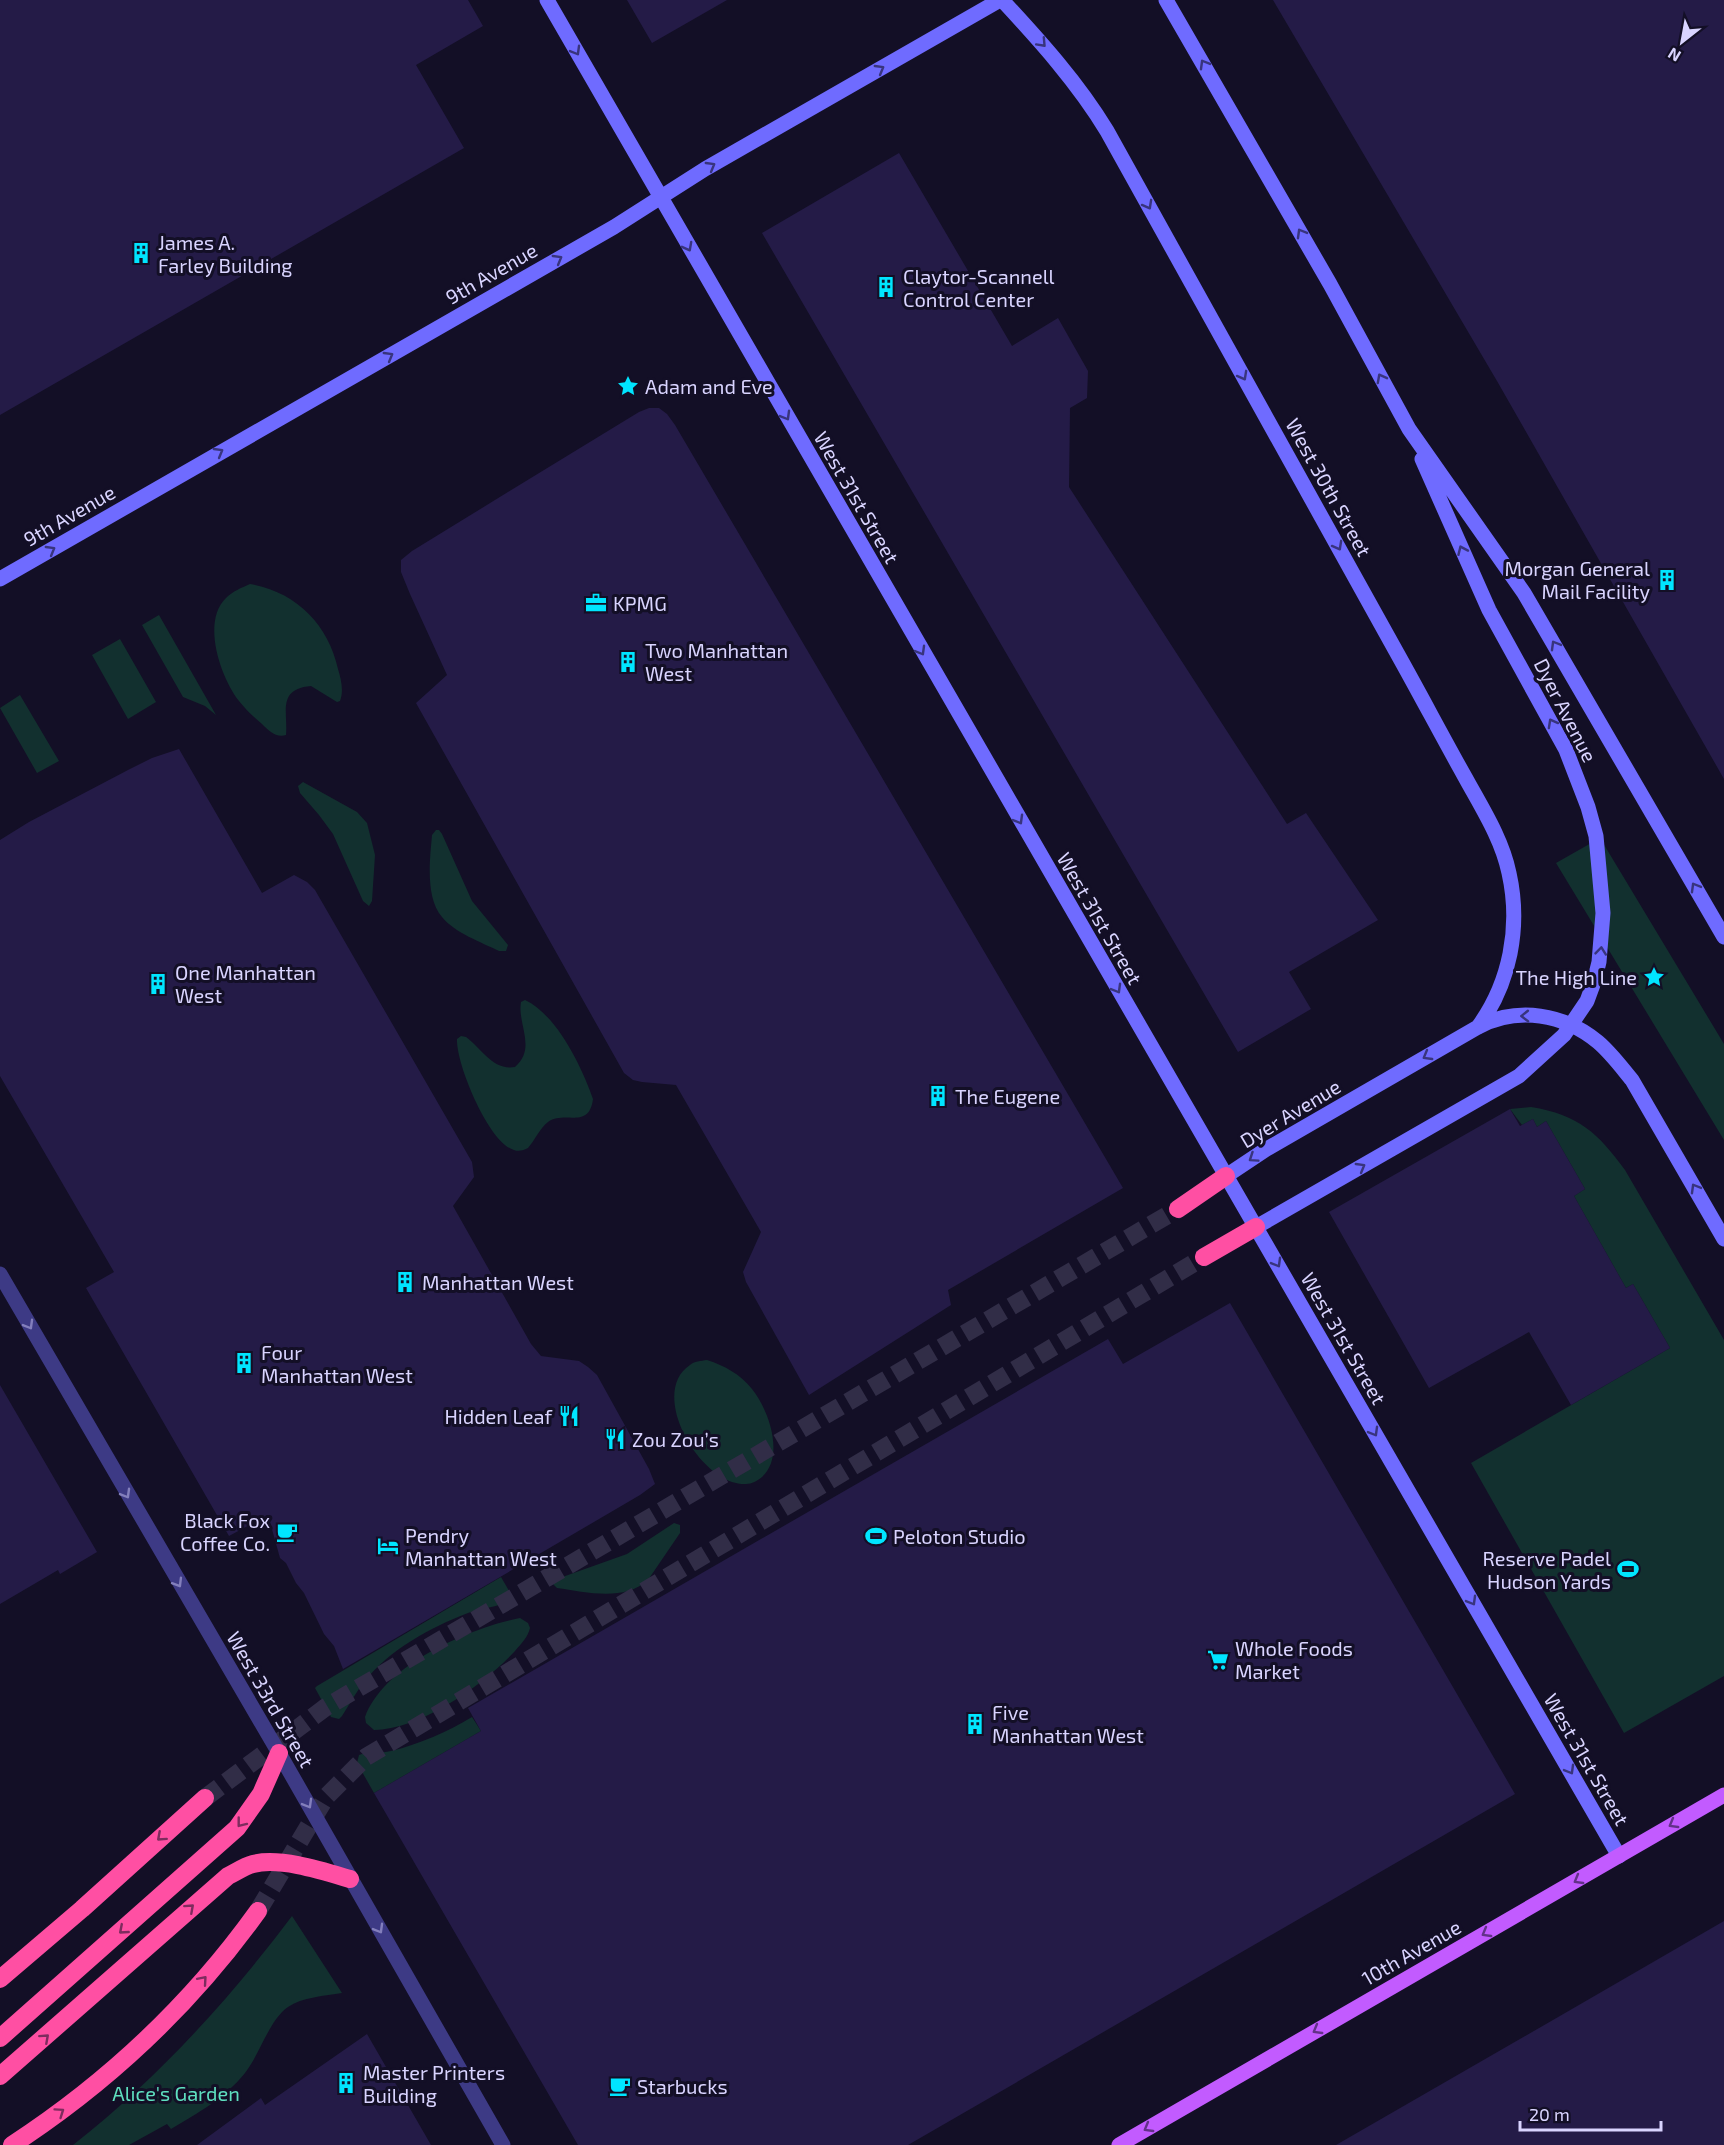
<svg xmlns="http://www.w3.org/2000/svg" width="1724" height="2145" font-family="'Exo 2',sans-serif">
	<rect width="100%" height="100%" fill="#130f26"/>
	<!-- green -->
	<path fill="#12302f" d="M250 584C296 592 328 624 338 669 341 679 344 691 340 701L337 702 311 686C277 689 288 712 286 735 276 738 269 731 262 724 254 717 246 710 239 701 221 678 201 622 226 598 233 591 241 588 250 584Z
		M159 615 216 715 205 706 183 697 142 625Z
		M120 639 156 702 128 719 92 655Z
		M20 695 59 761 37 773 0 708Z
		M303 782 357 812 367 823 375 855 372 901 369 906 363 901 333 834 319 815 300 793 298 786Z
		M436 830H439L442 834 472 901 508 945 506 951H499C481 942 455 933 442 917 425 897 430 859 432 835Z
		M1600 838 1724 1044V1140L1556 863Z
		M525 1000C557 1015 582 1067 593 1099 589 1130 565 1110 548 1122 540 1128 535 1140 528 1148 524 1150 519 1152 514 1150 489 1143 456 1064 457 1039L461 1036 466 1037C481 1048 493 1071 515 1067 537 1048 517 1024 521 1002Z
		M1531 1107C1579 1115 1598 1133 1625 1170L1724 1340V1676L1624 1733 1471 1463 1670 1348 1633 1284 1626 1288 1574 1196 1585 1189 1546 1121 1537 1127 1533 1119 1522 1125 1510 1109Z
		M707 1360C725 1366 740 1374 752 1389 769 1410 785 1456 762 1477 757 1481 752 1484 746 1484 701 1486 647 1393 690 1365 694 1361 701 1361 707 1360Z
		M674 1523 680 1525V1533L648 1580C624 1602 586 1592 557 1588L552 1583 554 1580 627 1554Z
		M501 1577 512 1596V1600C499 1607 482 1608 468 1613 431 1627 389 1650 365 1681 356 1692 349 1705 342 1716L339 1719 331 1717 315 1688 317 1686Z
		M520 1618 528 1623 530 1628C528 1637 521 1644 515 1651 485 1684 420 1730 374 1730L366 1723 365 1717C384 1665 469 1628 520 1618Z
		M472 1717 481 1731 374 1793 357 1763 359 1755C368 1751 381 1754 391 1751 420 1744 447 1732 472 1717Z
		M292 1916 342 1993C325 1996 302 1997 288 2007 269 2020 259 2056 245 2073 225 2098 198 2113 171 2129L167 2124 129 2145H73C156 2080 229 2000 292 1916Z"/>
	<!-- building -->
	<path fill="#241b47" d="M0 0H468L483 26 416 65 464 148 0 415Z
		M627 0H727L652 43Z
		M1273 0H1724V779L1497 381Z
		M899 153 1012 346 1058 318 1088 371 1087 398 1070 408 1069 487 1287 824 1306 813 1378 920 1289 972 1311 1009 1238 1052 762 233Z
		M649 408H659L667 414 675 425 1123 1188 948 1290 951 1305 809 1395 746 1282 743 1272 761 1232 676 1085 642 1082 633 1080 624 1073 416 703 447 675 410 594 401 572V560L412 551 526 481 639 412Z
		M179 749 262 893 294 875 307 882 315 890 472 1162 474 1177 453 1206 531 1344 541 1356 579 1361 588 1367 597 1375 649 1469 655 1484 640 1495 343 1669 334 1646 324 1634 304 1593 296 1583 286 1563 280 1558 268 1515 229 1536 86 1288 114 1272 0 1076V840L29 822 128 770 152 758Z
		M1510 1109 1520 1126 1533 1119 1537 1127 1546 1121 1585 1189 1574 1196 1626 1288 1633 1284 1670 1348 1571 1405 1529 1332 1429 1388 1329 1212Z
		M1230 1303 1515 1794 908 2145H578L374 1793 481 1731 468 1708 1108 1339 1123 1364Z
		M0 1385 97 1552 60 1574 58 1570 0 1604Z
		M1724 1921V2145H1336L1553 2020Z
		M367 2034 431 2145H197L261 2098 265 2105Z"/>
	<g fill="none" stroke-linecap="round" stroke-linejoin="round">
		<!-- highway-tunnel -->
		<path stroke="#312d47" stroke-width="18" stroke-dasharray="18 9" stroke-linecap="butt" d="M205 1798 326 1707 1178 1209
			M258 1911 326 1797 366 1757 1204 1257"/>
		<!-- street -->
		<path stroke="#3d3a85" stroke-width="15" d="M0 1274 279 1753 503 2145"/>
		<!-- secondary -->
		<path stroke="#6f6bff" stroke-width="15" d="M547 0 1619 1856
			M1002 0C1040 41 1078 83 1107 131 1204 305 1301 479 1397 653 1420 694 1442 736 1465 777 1482 808 1502 839 1509 873 1521 927 1510 983 1478 1027
			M1166 0 1330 284 1409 429 1524 593 1724 937
			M0 579 614 227 705 169 1000 0
			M1226 1176 1265 1150 1478 1027C1518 1006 1564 1014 1598 1042 1611 1053 1622 1068 1632 1080L1724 1239
			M1256 1227 1519 1076 1564 1035 1587 1001 1594 982 1599 962 1603 913 1596 836 1588 807 1566 750 1489 610 1422 459"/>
		<!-- primary -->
		<path stroke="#c25bff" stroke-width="15" d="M1119 2145 1724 1795"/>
		<!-- highway -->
		<path stroke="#ff4fa3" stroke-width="18" d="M1178 1209 1226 1176
			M1204 1257 1256 1227
			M0 1979 82 1909 205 1798
			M0 2038 237 1828 261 1794 279 1753
			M0 2076 228 1876C236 1872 245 1866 253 1864 280 1857 323 1871 350 1879
			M12 2145C107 2083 192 2003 258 1911"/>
	</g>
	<!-- one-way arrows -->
	<defs><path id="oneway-chevron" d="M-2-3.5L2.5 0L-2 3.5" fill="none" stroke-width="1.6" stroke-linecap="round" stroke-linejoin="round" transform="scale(1.5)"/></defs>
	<g stroke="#38347d">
		<use href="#oneway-chevron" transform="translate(1042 43) rotate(47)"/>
		<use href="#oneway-chevron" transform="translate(576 51) rotate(60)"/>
		<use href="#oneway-chevron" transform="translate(1204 64) rotate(-120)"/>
		<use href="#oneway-chevron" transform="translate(880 69) rotate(-30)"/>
		<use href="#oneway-chevron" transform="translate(711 166) rotate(-30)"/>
		<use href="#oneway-chevron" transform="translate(1148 205) rotate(61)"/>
		<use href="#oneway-chevron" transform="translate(1301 233) rotate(-120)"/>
		<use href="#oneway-chevron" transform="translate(688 247) rotate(62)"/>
		<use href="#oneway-chevron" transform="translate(558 259) rotate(-30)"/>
		<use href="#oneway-chevron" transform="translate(389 356) rotate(-30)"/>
		<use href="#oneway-chevron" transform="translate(1243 376) rotate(61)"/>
		<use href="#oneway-chevron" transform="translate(1381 378) rotate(-118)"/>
		<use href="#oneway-chevron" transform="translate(786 416) rotate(60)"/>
		<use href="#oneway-chevron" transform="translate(219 452) rotate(-30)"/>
		<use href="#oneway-chevron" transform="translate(1338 546) rotate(61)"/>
		<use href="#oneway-chevron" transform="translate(51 550) rotate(-30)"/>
		<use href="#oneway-chevron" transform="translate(1462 550) rotate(-114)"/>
		<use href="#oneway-chevron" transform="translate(1555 645) rotate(-120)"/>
		<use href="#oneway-chevron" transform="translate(921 651) rotate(60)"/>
		<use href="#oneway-chevron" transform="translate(1552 723) rotate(-119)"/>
		<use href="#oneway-chevron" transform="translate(1019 820) rotate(60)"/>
		<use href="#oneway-chevron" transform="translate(1695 887) rotate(-120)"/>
		<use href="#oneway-chevron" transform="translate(1601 951) rotate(-84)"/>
		<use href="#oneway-chevron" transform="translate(1117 989) rotate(60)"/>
		<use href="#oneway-chevron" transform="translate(1525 1016) rotate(179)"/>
		<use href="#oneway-chevron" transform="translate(1427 1056) rotate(150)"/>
		<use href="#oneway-chevron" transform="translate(1253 1158) rotate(146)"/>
		<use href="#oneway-chevron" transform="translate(1361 1167) rotate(-30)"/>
		<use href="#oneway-chevron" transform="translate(1695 1188) rotate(-120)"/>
		<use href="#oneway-chevron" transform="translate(1277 1263) rotate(60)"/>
		<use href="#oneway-chevron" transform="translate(1374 1432) rotate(60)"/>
		<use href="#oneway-chevron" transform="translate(1472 1601) rotate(60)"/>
		<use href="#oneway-chevron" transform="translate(1570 1770) rotate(60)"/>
	</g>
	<g stroke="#837fbc">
		<use href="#oneway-chevron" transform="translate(29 1325) rotate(60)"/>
		<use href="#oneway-chevron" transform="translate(126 1494) rotate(60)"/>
		<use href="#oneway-chevron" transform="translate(178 1583) rotate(59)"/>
		<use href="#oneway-chevron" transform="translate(308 1804) rotate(60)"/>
		<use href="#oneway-chevron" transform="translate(379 1929) rotate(60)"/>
	</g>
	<g stroke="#7d2c5e">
		<use href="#oneway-chevron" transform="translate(241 1823) rotate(128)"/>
		<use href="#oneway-chevron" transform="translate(161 1837) rotate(138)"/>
		<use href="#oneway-chevron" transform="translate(190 1908) rotate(-42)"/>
		<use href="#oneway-chevron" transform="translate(123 1930) rotate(139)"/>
		<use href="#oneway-chevron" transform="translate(203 1980) rotate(-49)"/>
		<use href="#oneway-chevron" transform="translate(45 2038) rotate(-42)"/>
		<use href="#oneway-chevron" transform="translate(60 2112) rotate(-35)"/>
	</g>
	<g stroke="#623188">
		<use href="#oneway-chevron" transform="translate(1673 1824) rotate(150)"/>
		<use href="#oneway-chevron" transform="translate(1578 1880) rotate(150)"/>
		<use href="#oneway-chevron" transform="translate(1486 1933) rotate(150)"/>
		<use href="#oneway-chevron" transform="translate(1317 2030) rotate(150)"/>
		<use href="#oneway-chevron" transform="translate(1148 2128) rotate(150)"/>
	</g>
	<!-- icons -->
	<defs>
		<symbol id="building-bare" viewBox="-9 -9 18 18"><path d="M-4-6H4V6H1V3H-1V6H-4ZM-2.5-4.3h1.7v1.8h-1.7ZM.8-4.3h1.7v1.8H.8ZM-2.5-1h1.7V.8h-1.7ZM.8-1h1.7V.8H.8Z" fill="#00e5ff" stroke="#130f26" stroke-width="2.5" paint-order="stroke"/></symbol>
		<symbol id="sight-bare" viewBox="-9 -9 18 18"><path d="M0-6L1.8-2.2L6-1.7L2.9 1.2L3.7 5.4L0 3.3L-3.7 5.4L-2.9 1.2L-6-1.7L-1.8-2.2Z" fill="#00e5ff" stroke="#130f26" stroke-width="2.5" paint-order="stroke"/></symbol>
		<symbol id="office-bare" viewBox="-9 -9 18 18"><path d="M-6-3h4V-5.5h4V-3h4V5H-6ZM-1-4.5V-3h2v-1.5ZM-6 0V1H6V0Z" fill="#00e5ff" stroke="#130f26" stroke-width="2.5" paint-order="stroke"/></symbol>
		<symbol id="restaurant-bare" viewBox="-9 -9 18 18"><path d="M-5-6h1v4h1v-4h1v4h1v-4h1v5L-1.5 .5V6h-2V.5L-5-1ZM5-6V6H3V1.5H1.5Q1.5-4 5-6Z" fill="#00e5ff" stroke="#130f26" stroke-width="2.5" paint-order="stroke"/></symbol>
		<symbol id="cafe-bare" viewBox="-9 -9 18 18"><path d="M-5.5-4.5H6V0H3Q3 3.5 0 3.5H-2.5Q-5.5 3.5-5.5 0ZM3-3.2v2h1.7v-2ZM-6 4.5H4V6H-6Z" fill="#00e5ff" stroke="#130f26" stroke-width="2.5" paint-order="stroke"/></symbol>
		<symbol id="stadium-bare" viewBox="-9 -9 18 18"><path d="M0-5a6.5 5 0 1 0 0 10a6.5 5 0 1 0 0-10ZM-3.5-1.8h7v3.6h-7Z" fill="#00e5ff" stroke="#130f26" stroke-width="2.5" paint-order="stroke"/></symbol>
		<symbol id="hotel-bare" viewBox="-9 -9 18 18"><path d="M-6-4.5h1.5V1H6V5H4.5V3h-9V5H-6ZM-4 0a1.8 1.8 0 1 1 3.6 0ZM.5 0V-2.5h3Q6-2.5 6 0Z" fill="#00e5ff" stroke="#130f26" stroke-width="2.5" paint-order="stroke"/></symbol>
		<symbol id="supermarket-bare" viewBox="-9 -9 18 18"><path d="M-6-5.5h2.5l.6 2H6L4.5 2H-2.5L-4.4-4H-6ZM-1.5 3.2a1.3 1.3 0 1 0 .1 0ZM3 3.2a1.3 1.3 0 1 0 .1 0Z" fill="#00e5ff" stroke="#130f26" stroke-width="2.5" paint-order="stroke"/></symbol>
	</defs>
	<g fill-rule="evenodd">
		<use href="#building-bare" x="126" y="238" width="30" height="30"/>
		<use href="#building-bare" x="871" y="272" width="30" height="30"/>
		<use href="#sight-bare" x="613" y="371" width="30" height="30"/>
		<use href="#building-bare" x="1652" y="565" width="30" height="30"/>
		<use href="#office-bare" x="581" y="588" width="30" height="30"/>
		<use href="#building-bare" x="613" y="647" width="30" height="30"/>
		<use href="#sight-bare" x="1639" y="962" width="30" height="30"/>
		<use href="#building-bare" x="143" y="969" width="30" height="30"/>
		<use href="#building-bare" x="923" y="1081" width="30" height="30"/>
		<use href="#building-bare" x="390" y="1267" width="30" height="30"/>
		<use href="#building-bare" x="229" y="1348" width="30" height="30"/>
		<use href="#restaurant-bare" x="554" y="1401" width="30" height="30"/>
		<use href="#restaurant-bare" x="600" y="1424" width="30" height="30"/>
		<use href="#cafe-bare" x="272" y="1517" width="30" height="30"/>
		<use href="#stadium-bare" x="861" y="1521" width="30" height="30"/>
		<use href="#hotel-bare" x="373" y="1531" width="30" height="30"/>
		<use href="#stadium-bare" x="1613" y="1554" width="30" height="30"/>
		<use href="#supermarket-bare" x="1203" y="1645" width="30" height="30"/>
		<use href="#building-bare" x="960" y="1709" width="30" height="30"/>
		<use href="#building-bare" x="331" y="2068" width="30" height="30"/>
		<use href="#cafe-bare" x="605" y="2071" width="30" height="30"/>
	</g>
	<g text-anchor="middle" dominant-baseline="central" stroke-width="6" stroke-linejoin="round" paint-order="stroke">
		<!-- poi labels -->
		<g font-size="20" fill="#d9d4ff" stroke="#130f26" text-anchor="start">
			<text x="158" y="242">James A.<tspan x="158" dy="23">Farley Building</tspan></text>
			<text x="903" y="276">Claytor-Scannell<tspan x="903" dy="23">Control Center</tspan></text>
			<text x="645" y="386">Adam and Eve</text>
			<text x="1650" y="568" text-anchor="end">Morgan General<tspan x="1650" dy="23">Mail Facility</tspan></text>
			<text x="613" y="603">KPMG</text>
			<text x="645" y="650">Two Manhattan<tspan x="645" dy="23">West</tspan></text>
			<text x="175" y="972">One Manhattan<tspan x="175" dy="23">West</tspan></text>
			<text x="1637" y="977" text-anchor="end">The High Line</text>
			<text x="955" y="1096">The Eugene</text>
			<text x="422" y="1282">Manhattan West</text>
			<text x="261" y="1352">Four<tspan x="261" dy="23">Manhattan West</tspan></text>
			<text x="552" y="1416" text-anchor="end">Hidden Leaf</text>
			<text x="632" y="1439">Zou Zou’s</text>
			<text x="270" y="1520" text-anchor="end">Black Fox<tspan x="270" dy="23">Coffee Co.</tspan></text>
			<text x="405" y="1535">Pendry<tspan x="405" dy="23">Manhattan West</tspan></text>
			<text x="893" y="1536">Peloton Studio</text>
			<text x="1611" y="1558" text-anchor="end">Reserve Padel<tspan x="1611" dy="23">Hudson Yards</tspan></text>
			<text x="1235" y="1648">Whole Foods<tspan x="1235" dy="23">Market</tspan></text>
			<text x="992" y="1712">Five<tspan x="992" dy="23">Manhattan West</tspan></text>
			<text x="363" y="2072">Master Printers<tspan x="363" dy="23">Building</tspan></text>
			<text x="637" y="2086">Starbucks</text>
		</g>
		<!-- street labels -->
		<g font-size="20" fill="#d9d4ff" stroke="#130f26">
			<text transform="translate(491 273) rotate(-30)">9th Avenue</text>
			<text transform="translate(1329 487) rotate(61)">West 30th Street</text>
			<text transform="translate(857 497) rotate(60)">West 31st Street</text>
			<text transform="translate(69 515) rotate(-30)">9th Avenue</text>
			<text transform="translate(1566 710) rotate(63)">Dyer Avenue</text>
			<text transform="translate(1100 918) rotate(60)">West 31st Street</text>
			<text transform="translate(1290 1113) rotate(-31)">Dyer Avenue</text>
			<text transform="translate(1344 1338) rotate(60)">West 31st Street</text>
			<text transform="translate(271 1699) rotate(60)">West 33rd Street</text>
			<text transform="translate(1587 1759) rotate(60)">West 31st Street</text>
			<text transform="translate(1411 1952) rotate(-30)">10th Avenue</text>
		</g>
		<!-- park labels -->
		<g font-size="20" fill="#5fe0c0" stroke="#130f26">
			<text x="176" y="2093">Alice's Garden</text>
		</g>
	</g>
	<!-- north arrow -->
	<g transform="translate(1682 42) rotate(211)" stroke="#130f26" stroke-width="4.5" paint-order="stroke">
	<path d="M0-4.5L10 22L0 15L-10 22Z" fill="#d9d4ff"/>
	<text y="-9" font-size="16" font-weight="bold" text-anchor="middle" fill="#d9d4ff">N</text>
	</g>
	<!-- scale -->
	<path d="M1520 2121v9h141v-9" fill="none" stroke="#d9d4ff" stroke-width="3"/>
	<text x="1529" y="2121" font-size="18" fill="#d9d4ff" stroke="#130f26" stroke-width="4.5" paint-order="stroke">20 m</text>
</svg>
